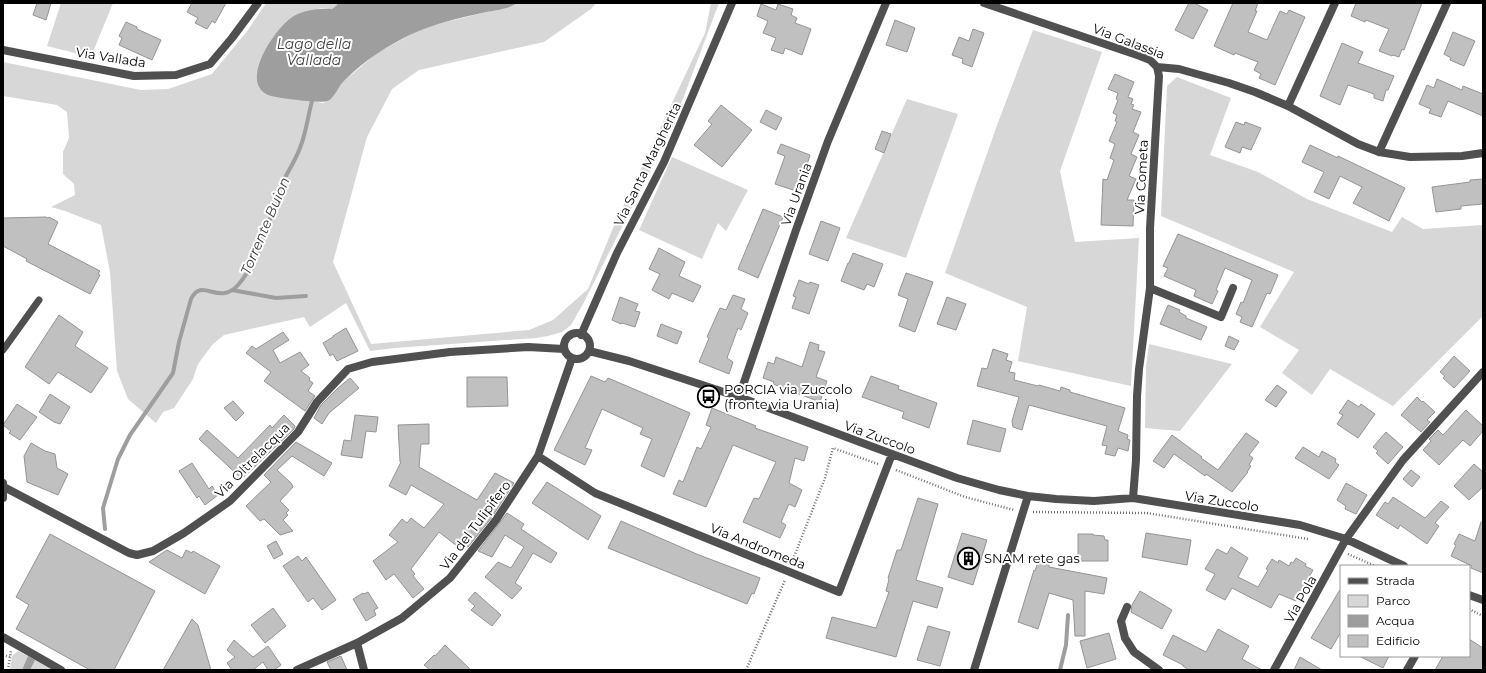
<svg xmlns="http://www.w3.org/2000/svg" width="1486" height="673" font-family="Montserrat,sans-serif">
	<rect width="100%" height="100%" fill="#fff"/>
	<!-- green -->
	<path fill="#d7d7d7" d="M61 3H113L91 57 47 46Z
		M266 3H337V5L332 9 321 8 290 19 273 38 262 58 312 101 323 103 328 101 344 81 377 53 414 33 434 25 502 8 517 3H596L591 9 544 42 419 70 392 89 367 137 333 262 371 344 529 330 553 320 588 289 613 228 705 33 711 3H719L672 128 583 304 571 325 562 332 548 336 536 338 395 348 370 351 346 303 310 327 304 317 224 335 212 345 198 364 193 379 174 408 163 412 156 423 128 399 117 371 110 272 101 225 65 211 51 207 75 195 74 184 63 174V152L69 138 67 112 57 105 3 96V62L141 90 168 89 212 74 248 30Z
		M1033 30 1102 52 1060 171 1075 242 1139 238 1131 386 1018 361 1027 307 945 273 996 128Z
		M1177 77 1231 98 1210 155 1258 172 1307 199 1392 232 1402 217 1423 229 1483 225V316L1393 406 1330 369 1312 395 1282 373 1299 350 1260 327 1294 272 1161 216 1167 86Z
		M907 99 958 114 906 258 846 238Z
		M672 157 748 190 726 231 718 223 702 259 639 230Z
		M1149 344 1232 364 1180 431 1145 428 1146 367Z
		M18 651 54 670H10L12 656Z"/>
	<!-- water -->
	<path fill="#9e9e9e" d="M337 3H517C507 10 493 10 482 13 458 18 434 24 412 34 387 46 365 60 345 80 339 85 335 97 328 101 322 104 276 98 268 95 238 82 276 26 294 16 304 10 320 8 332 9L337 5Z
		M28 656 35 660 30 670H22Z"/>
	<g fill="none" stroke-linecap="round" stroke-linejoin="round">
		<!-- stream -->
		<path stroke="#9e9e9e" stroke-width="4" d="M232 290 276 298 306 296
			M105 529 103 508 118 459 130 435 173 373 179 342 191 299C202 276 218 307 238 285 252 270 265 235 271 216 274 208 275 200 278 192 284 177 294 164 300 148 306 133 308 116 312 101L314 98
			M1060 670 1066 645 1068 615"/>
	</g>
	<!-- building -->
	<path fill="#c0c0c0" stroke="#949494" d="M37 3H51L46 20 33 15Z
		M192 3H226L215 23 212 21 207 29 195 23 198 18 187 12Z
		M1189 3H1194L1208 10 1193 39 1175 30Z
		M1233 3H1258L1255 11H1257L1248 32 1267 40 1280 11 1287 14 1289 10 1305 17 1275 85 1259 78 1261 74 1254 70 1258 62 1235 53 1234 55 1214 46Z
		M1356 3H1422L1404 50 1402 49 1399 57 1393 55 1392 56 1379 51 1389 29 1366 20 1365 22 1351 16Z
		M761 4 776 10 778 4 793 9 791 15 797 18 795 23 811 29 802 55 785 48 783 54 771 50 776 38 763 33 768 21 757 16Z
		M895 20 915 28 907 52 886 45Z
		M126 22 137 27V29L161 40 152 60 119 45 122 38 119 36Z
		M973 29 984 33 972 67 962 63 963 59 952 55 959 37 969 41Z
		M1453 32 1475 41 1464 66 1450 60 1451 58 1444 54Z
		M1342 43 1363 52 1358 63 1394 76 1388 90H1386L1383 101 1374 98V94L1348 85 1340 105 1320 96Z
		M1115 74 1134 82 1128 97 1133 99 1131 104 1134 105 1132 109 1141 112 1133 132 1139 135 1131 154 1137 157 1129 176 1136 179 1127 200H1134L1133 226 1101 225 1103 179 1107 180 1114 160 1110 158 1115 144 1109 141 1117 122 1115 121 1117 115 1113 113 1118 100 1116 99 1118 93 1108 89Z
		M1437 79 1462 90 1463 86 1483 94V116L1448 101 1441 117 1429 113 1431 109 1419 104 1427 85 1434 88Z
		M721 105 752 130 722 167 694 145 712 124 708 121Z
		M766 110 782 118 776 130 760 122Z
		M1236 122 1244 125 1245 122 1261 128 1251 150 1242 147 1240 153 1225 147Z
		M882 131 891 134 884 153 875 149Z
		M781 144 810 155 802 181 800 180 796 191 775 184 785 156 777 153Z
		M1310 145 1338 158V156L1405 188 1389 221 1353 203 1362 187 1340 176 1329 199 1314 192 1324 172 1302 162Z
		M1483 179V204L1461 206V209L1436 212 1432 187 1470 182V180Z
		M763 209 783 217 758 278 738 269Z
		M46 217 48 218 49 217 58 222 48 244 100 271 98 274 100 275 90 294 26 261 27 259 3 246V218Z
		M821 221 840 228 828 261 809 254Z
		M1178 234 1278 275 1270 294 1267 293 1252 327 1240 322 1242 317 1236 314 1241 302 1243 303 1252 280 1225 268 1216 290 1218 291 1212 304 1194 296 1196 290 1164 276 1168 268 1163 266Z
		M659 248 685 262 679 276 701 286 693 302 672 293 669 299 652 290 660 274 649 269Z
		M853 253 883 264 874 287 867 284 864 290 841 281 848 263H849Z
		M906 273 933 282 915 332 899 326 908 299 898 295Z
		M799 280 809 284 810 282 819 285 809 314 792 308 796 297 793 296Z
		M733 295 745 299 741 309 748 313 741 330 738 328 727 358 733 362 729 374 699 362 709 338 707 337 720 308 726 310Z
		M620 297 638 304 635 311 640 312 635 327 622 323 621 324 612 320Z
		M947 297 966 304 956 330 937 324Z
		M1168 305 1180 310 1179 312 1186 316V318L1207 327 1201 340 1160 324Z
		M59 315 83 332 75 346 108 368 91 393 58 372 49 384 25 367Z
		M661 324 682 332 677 344 657 336Z
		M346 328 358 351 337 361 333 354 330 356 323 343 333 337V336Z
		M283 332 289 340 273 350 280 363 300 352 309 365 301 371 310 378 309 380 313 383 308 391 315 396 305 411 264 381 271 372 246 353 252 346 256 349Z
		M1229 336 1239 341 1234 350 1225 346Z
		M810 342 819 345 818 350 825 352 816 377 827 381 820 402 773 384 774 382 763 378 768 362 774 364 776 357 802 367Z
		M993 349 1008 354 1006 360 1012 362 1009 372 1015 373 1014 380 1038 386 1039 385 1060 391 1061 387 1070 390V392L1125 408 1118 431 1128 435 1127 439 1130 440 1128 451 1118 448 1115 456 1105 454 1107 446 1102 445 1107 426 1029 405 1022 430 1013 427 1012 421 1019 397 977 386 982 368 987 369Z
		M1454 356 1470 371 1454 388 1443 378 1445 376 1440 372Z
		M591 376 605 382 608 378 690 413 664 477 641 466 652 439 640 434 643 428 602 409 585 448 592 450 585 465 554 450Z
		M871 376 899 386 898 389 937 403 929 428 902 418 904 412 862 397Z
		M467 377H507L508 406 467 407Z
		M350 378 359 388 329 413 322 424 314 418 321 405 337 389Z
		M1277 385 1287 392 1276 407 1265 400Z
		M50 394 70 407 60 424 54 422 39 412Z
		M1417 397 1422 402 1423 401 1435 412 1427 420 1430 422 1421 432 1401 415Z
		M1348 400 1359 407 1361 404 1375 414 1358 438 1337 424 1343 415 1339 413Z
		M233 401 244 413 236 421 224 408Z
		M17 404 37 417 20 440 9 433 11 431 3 425Z
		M712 408 756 426 755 428 808 447 804 461 795 458 789 483 802 490 795 507 789 504 781 522 786 525 780 538 743 522 754 498 759 499 776 462 733 445 706 507 673 494 679 480 683 482 697 447 701 449 711 427 706 425Z
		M1466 410 1483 426V431L1470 446 1463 440 1439 465 1423 450 1431 441 1429 439 1438 430 1443 435Z
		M284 415 295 426 294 429 242 479 199 439 207 430 238 458 270 425 272 428Z
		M355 415 378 417 376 432 366 431 362 458 341 455 344 440 351 441Z
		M973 420 1006 429 1000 452 967 444Z
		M429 424V444H421L419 467 477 500 495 473 514 483 492 517 468 547 465 546 462 550 439 532 411 569 415 574 413 576 424 589 413 598 394 574 386 580 373 561 398 542 389 535 402 519 407 523 411 518 424 528 444 504 411 485 406 495 389 486 401 462H400L398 425Z
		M1386 432 1403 447 1388 464 1376 453 1378 451 1373 447Z
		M1246 433 1259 442 1249 455 1253 458 1249 465 1251 466 1247 472H1248L1232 492 1206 474 1205 476 1174 454 1164 468 1153 461 1172 435 1202 457 1201 458 1218 470Z
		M296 442 332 463 324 476 292 456 277 470 291 483 293 487 280 501 289 510 286 513 288 515 283 520 293 531 280 535 264 519 260 521 246 506 271 482 264 475Z
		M31 443 45 451 55 454 57 468 68 474 58 495 27 482 24 456Z
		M1303 447 1319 457 1322 451 1336 459 1335 462 1339 465 1329 479 1295 458Z
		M192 463 209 489 212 486 218 495 205 505 199 496 197 498 179 471Z
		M1474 464 1483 472V487L1469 500 1454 486Z
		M1411 470 1420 477 1412 487 1403 479Z
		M547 482 601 516 588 540 532 503Z
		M1346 483 1367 495 1356 514 1345 509 1346 506 1337 500Z
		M1393 497 1425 518 1441 501 1449 507 1435 523 1439 526 1427 544 1400 525 1398 529 1376 515 1385 502 1388 504Z
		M918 498 938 504 916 580 943 588 937 608 913 601 896 657 826 638 832 617 876 628 889 592 886 591 889 579 888 578 897 550H901Z
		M507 513 524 524 521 529 557 553 551 563 533 553 515 583 522 588 512 599 485 577 498 562 511 568 524 547 505 535 492 557 478 551Z
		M621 521 699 555 760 578 754 594 752 593 747 604 608 548Z
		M1481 522H1483V573L1471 568 1472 566 1451 556 1456 545 1454 544 1459 534 1475 541Z
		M962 533 987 540 973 585 948 577Z
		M1146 533 1191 540 1187 565 1142 557Z
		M50 534 155 591 114 670H90L16 629 29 605 16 597Z
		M1078 534H1093V535L1104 536 1105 540H1108V561H1078Z
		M276 541 283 554 274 559 267 546Z
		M1231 547 1248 558 1238 577 1258 587 1268 570 1266 569 1272 559 1278 563 1279 560 1289 566 1291 562 1293 563 1296 558 1306 564 1305 566 1313 570 1296 601 1279 594 1271 608 1232 588 1225 600 1206 590 1215 574 1205 569 1217 549 1227 554Z
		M167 550 182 558 186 550 192 553 193 551 220 566 205 594 149 562Z
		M298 556 302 561 306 557 336 600 322 610 313 598 308 602 283 566Z
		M1039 558 1049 561V567L1107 578 1104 594 1085 591V636H1075L1073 600 1049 593 1038 629 1018 622 1034 570 1035 571Z
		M1341 588V632L1331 649 1311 638Z
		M1140 591 1172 610 1162 629 1131 612 1132 605Z
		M368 592 378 608 374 610 376 615 366 621 353 599 363 593 364 594Z
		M475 592 501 615 492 626 471 610 475 606 468 600Z
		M273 608 286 626 265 643 251 625Z
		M192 619 198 625 211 670H163Z
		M928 626 950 632 940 666 917 660Z
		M1218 629 1249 646 1242 659 1262 670H1189L1183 666V665L1163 655 1173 635 1206 652Z
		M1109 633 1116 659 1087 668 1080 641Z
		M1469 639 1483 648V670H1435L1443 656H1469Z
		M234 640 253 657 268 646 281 665 274 670H268L263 662 253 670H232L227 663 235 657 227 650Z
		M445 645 471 670H430L424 665 434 655 435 656Z
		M341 656 347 670H331L327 662Z
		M1359 656H1389L1383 668Z
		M1300 657 1322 670H1294Z"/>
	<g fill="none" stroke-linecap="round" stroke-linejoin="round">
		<!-- path -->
		<path stroke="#727272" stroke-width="2.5" stroke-dasharray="1 2" stroke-linecap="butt" d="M896 470 965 497 1014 510
			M1033 512 1147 513 1308 539
			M1348 554 1375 566
			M792 562 825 478 833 448 878 464
			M1469 609 1483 616
			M3 655 10 657
			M8 670 11 651
			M746 670 785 580"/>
		<!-- service -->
		<path stroke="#505050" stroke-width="7" d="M3 350 39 300"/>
		<!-- minor -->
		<path stroke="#505050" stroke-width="8" d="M984 3 1140 56 1150 60 1157 67 1179 69 1229 83 1255 92 1288 106 1358 144 1379 152 1410 157 1462 156 1483 153
			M3 50 134 76 176 75 210 64 232 38 258 3
			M1288 106 1335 3
			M1379 152 1447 3
			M1150 288 1221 317 1233 288
			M564 346a13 13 0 1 1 26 0a13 13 0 1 1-26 0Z
			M581 335 617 253 664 162 732 3
			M589 351 629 361 739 397 892 454 957 478 999 490 1028 496 1056 499 1094 501 1133 498 1300 525 1346 539 1404 566
			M739 397 796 230 828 141 886 3
			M538 456 595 493 839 592 892 454
			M4 487 129 553 137 555 153 551 184 533 230 501 298 432 317 402 348 369 372 362 450 352 528 347 564 349
			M1133 498 1136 460 1137 396 1139 369 1150 288V228L1159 76 1157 67
			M1469 595 1483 600
			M1127 607 1121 621 1125 638 1134 652 1159 670
			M3 637 61 670
			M357 643 364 670
			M297 670 357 643 402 618 450 578 496 520 538 456 572 358
			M974 670 1028 496
			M1274 670 1346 539 1403 460 1483 372
			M1407 670 1415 656"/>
		<!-- tertiary -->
		<path stroke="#505050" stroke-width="8" d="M3 483V498"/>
	</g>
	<!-- icons -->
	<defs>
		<symbol id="bus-ring" viewBox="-11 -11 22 22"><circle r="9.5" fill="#fff" stroke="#000" stroke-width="1.5"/><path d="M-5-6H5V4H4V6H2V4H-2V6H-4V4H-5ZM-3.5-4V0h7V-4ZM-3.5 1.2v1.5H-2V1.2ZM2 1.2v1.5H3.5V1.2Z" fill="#000"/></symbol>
		<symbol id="building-ring" viewBox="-11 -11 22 22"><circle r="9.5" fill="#fff" stroke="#000" stroke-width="1.5"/><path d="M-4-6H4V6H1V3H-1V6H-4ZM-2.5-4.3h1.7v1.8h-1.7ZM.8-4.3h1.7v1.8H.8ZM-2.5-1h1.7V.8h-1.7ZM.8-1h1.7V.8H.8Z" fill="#000"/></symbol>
	</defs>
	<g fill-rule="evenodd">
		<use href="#bus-ring" x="696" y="384" width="25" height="25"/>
		<use href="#building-ring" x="956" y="546" width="25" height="25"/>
	</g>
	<g text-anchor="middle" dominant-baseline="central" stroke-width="4" stroke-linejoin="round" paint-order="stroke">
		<!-- street labels -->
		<g font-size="13" fill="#000" stroke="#fff">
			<text transform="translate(1129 41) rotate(21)">Via Galassia</text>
			<text transform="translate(111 57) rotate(9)">Via Vallada</text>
			<text transform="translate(647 164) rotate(-64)">Via Santa Margherita</text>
			<text transform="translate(1141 177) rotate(-87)">Via Cometa</text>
			<text transform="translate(796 194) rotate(-70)">Via Urania</text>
			<text transform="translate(880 437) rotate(20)">Via Zuccolo</text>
			<text transform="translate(252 460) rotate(-45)">Via Oltrelacqua</text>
			<text transform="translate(1222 501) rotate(9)">Via Zuccolo</text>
			<text transform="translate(475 525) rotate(-53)">Via del Tulipifero</text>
			<text transform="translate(758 546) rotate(22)">Via Andromeda</text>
			<text transform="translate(1300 599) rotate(-61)">Via Pola</text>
		</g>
		<!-- poi labels -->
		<g font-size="13" fill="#000" stroke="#fff" text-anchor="start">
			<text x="724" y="389">PORCIA via Zuccolo<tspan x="724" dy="15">(fronte via Urania)</tspan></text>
			<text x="984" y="558">SNAM rete gas</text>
		</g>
		<!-- water labels -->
		<g font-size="14" font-style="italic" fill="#3f3f3f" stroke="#fff">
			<text x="314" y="44">Lago della<tspan x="314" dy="16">Vallada</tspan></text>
			<text transform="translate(265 226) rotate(-67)">Torrente Buion</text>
		</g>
	</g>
	<!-- border -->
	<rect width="1486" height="673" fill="none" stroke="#000000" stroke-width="8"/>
	<!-- legend -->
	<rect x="1340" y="565" width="130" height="92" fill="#ffffff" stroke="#999999"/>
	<rect x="1348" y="578" width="20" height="6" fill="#505050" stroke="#999999"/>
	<text x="1376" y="585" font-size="12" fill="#000000">Strada</text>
	<rect x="1348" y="595" width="20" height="12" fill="#d7d7d7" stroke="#999999"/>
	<text x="1376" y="605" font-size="12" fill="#000000">Parco</text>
	<rect x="1348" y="615" width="20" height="12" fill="#9e9e9e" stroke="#999999"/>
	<text x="1376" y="625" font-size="12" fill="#000000">Acqua</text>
	<rect x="1348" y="635" width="20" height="12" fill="#c0c0c0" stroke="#999999"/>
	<text x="1376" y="645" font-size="12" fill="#000000">Edificio</text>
</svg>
